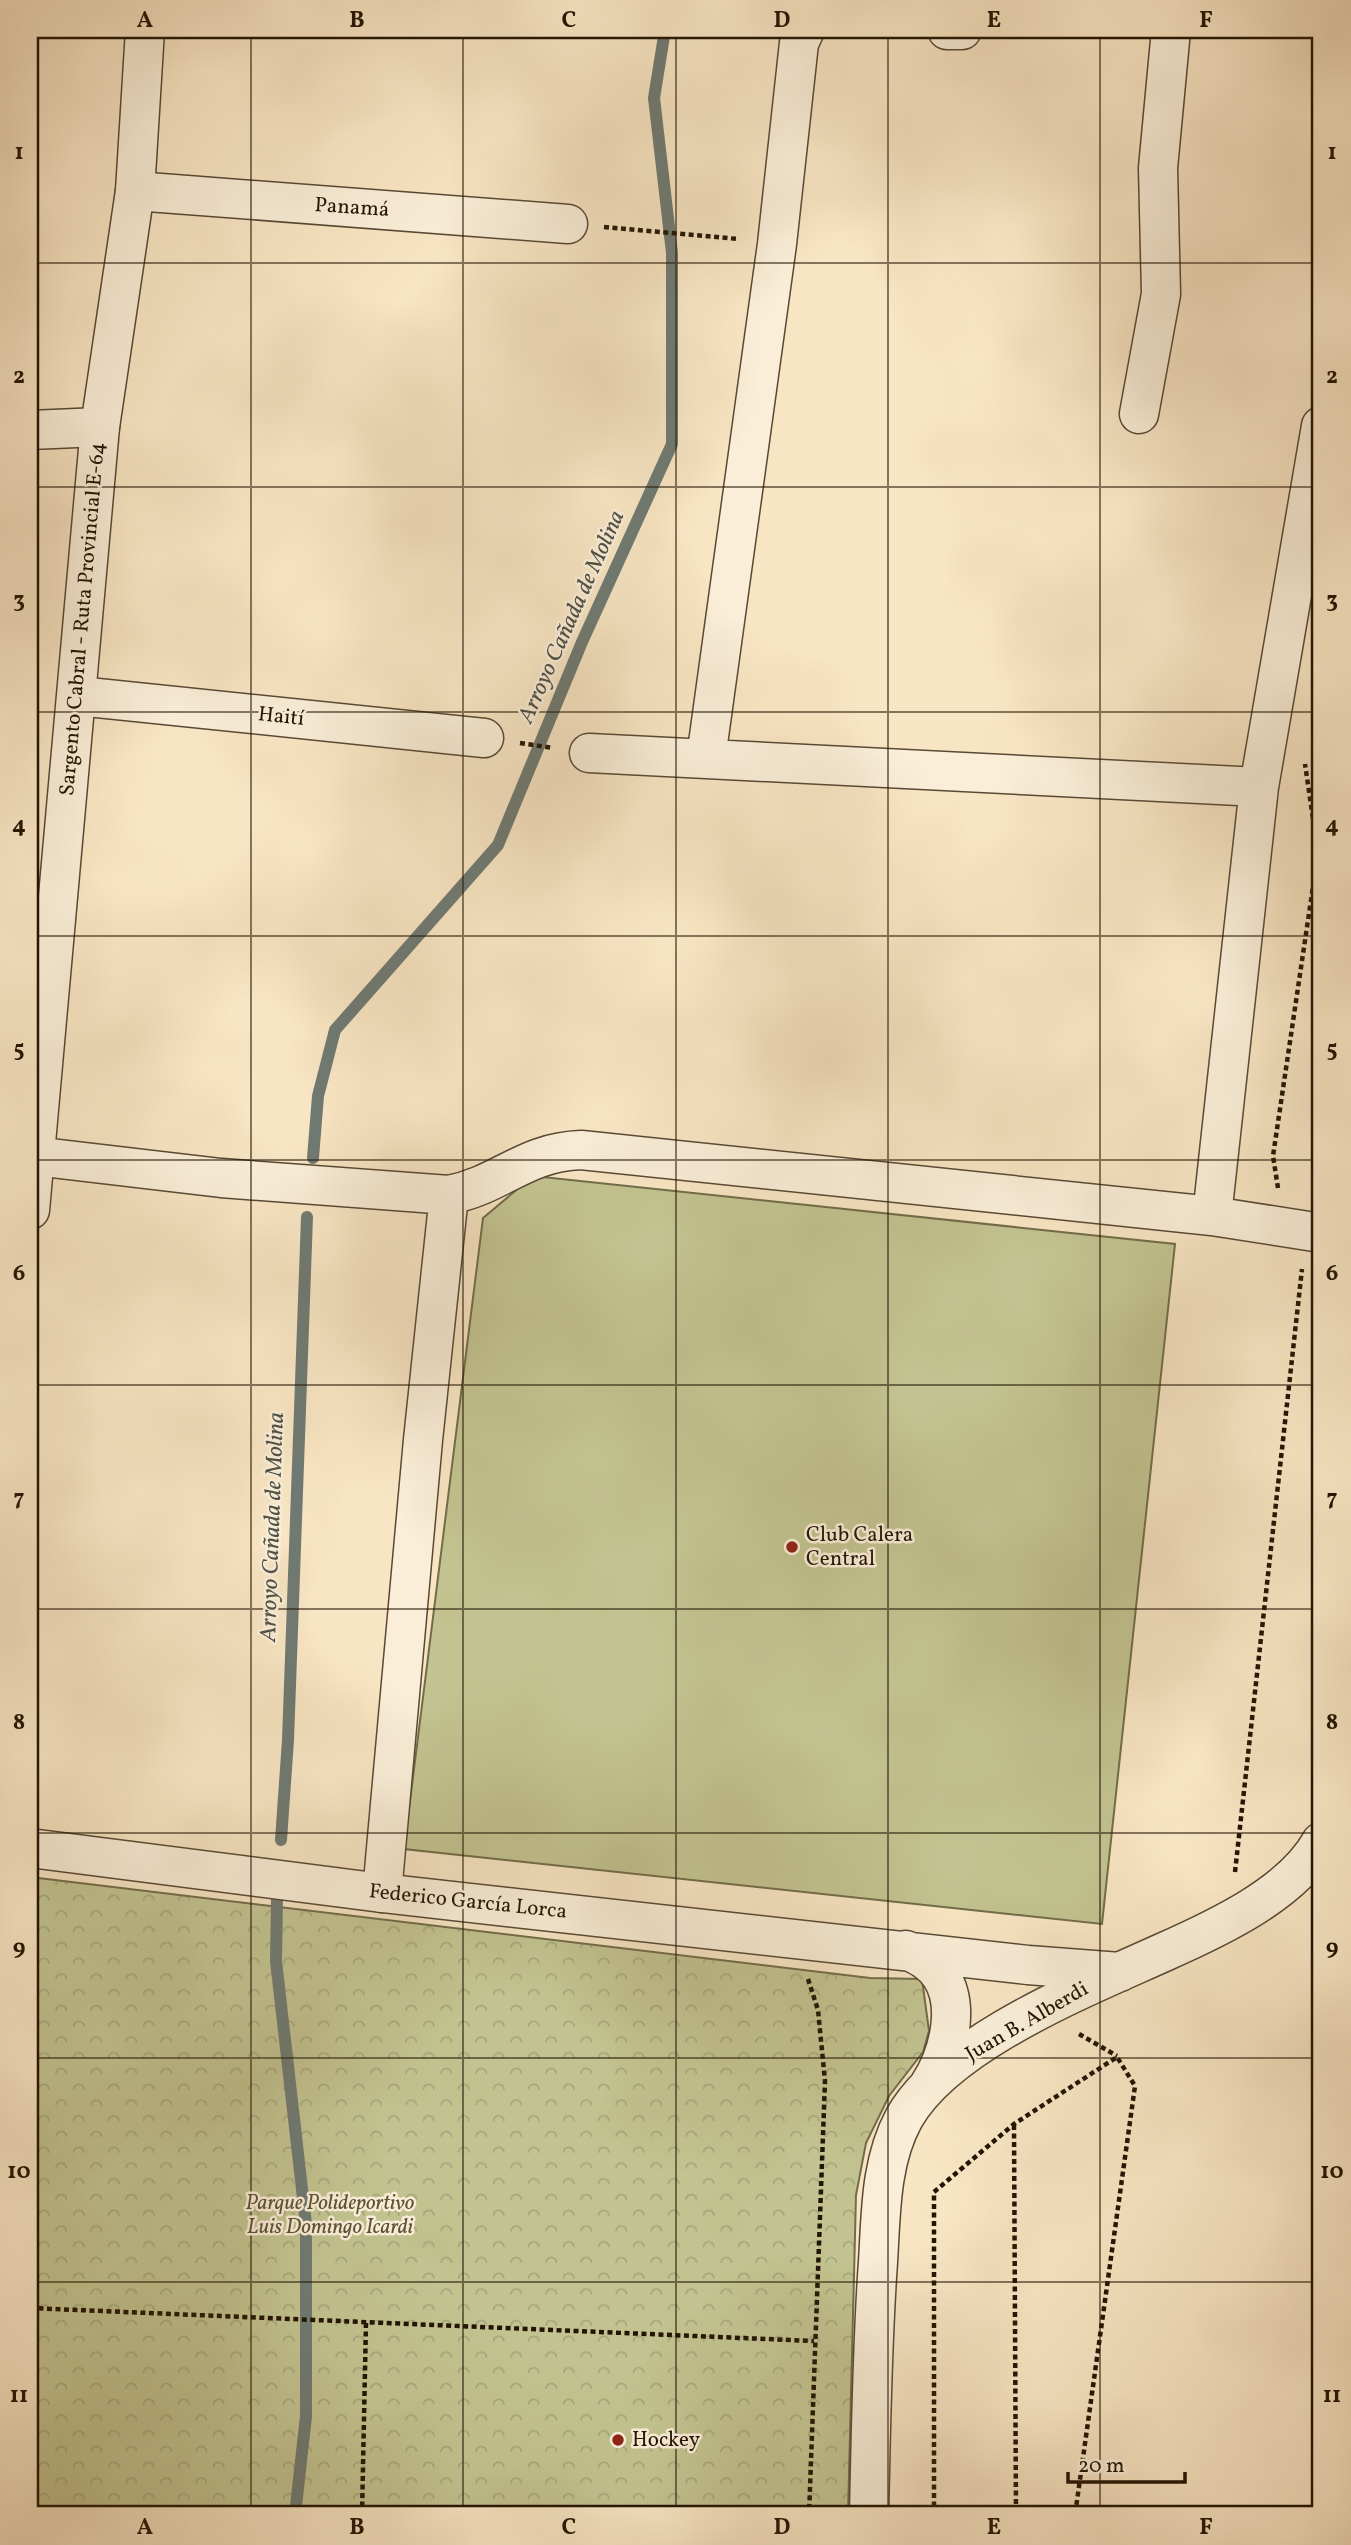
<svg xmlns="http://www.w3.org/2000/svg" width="1351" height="2545" font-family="Vollkorn,serif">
	<defs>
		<pattern id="park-crowns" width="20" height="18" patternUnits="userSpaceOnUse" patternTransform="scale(1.75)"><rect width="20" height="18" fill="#c2c390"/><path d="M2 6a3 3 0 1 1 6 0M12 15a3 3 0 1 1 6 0" fill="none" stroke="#a6a77b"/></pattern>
	</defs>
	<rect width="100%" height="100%" fill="#f8e5c3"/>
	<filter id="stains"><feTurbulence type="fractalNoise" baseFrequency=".00286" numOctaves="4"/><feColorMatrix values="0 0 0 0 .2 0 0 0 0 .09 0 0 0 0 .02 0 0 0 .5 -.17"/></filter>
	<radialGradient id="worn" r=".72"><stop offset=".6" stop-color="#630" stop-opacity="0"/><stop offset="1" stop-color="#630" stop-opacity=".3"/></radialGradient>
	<!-- green -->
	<path fill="#c2c390" stroke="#726c4a" stroke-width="2" d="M533 1176 1175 1244 1102 1924 404 1849 483 1218Z"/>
	<!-- park -->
	<path fill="url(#park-crowns)" stroke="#726c4a" stroke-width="2" d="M30 1877 870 1978 922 1979 929 2031 923 2052 889 2096 866 2143 856 2195 848 2515H30Z"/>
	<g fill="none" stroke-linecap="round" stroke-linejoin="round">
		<!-- stream -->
		<path stroke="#6f7a73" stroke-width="12" d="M313 1158 318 1096 335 1030 498 845 582 642 672 444V253L654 98 665 30
			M281 1840 288 1740 307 1217
			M277 1898 276 1961 306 2224V2416L295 2515"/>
		<defs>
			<path id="minor" d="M947 30H962
				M135 191 568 224
				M1139 414 1161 294 1158 168 1171 30
				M30 430 100 427
				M78 696 484 738
				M589 753 1259 787
				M706 758 777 244 799 43 805 30
				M34 1156 221 1178 449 1195C501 1185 524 1152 581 1150L1212 1216 1321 1233
				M1212 1216 1259 787 1321 426
				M382 1893 423 1440 449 1195"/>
			<path id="tertiary" d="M30 1210 100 427 135 191 145 30
				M30 1848 382 1893 1028 1965 1120 1972
				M906 1950C920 1956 932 1962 941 1976 961 2007 948 2056 929 2085
				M869 2515C871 2431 872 2346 878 2262 881 2214 880 2162 904 2118 947 2042 1087 1987 1164 1952 1216 1929 1292 1894 1321 1842"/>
		</defs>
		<!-- minor casing -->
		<use href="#minor" stroke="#584934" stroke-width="41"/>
		<!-- tertiary casing -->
		<use href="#tertiary" stroke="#584934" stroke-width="41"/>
		<!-- path -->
		<path stroke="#231504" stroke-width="4.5" stroke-dasharray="5 3.5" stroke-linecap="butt" d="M604 227 738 239
			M520 743 553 748
			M1278 1188 1273 1156 1318 853 1305 764
			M1235 1872 1302 1269
			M808 1979 818 2010 825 2081 809 2515
			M1079 2034 1117 2056
			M1014 2125 1016 2515
			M30 2308 814 2341
			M362 2515 366 2322
			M934 2515V2192L1014 2124 1117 2057 1135 2086 1075 2515"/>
		<!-- minor -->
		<use href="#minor" stroke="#faeed8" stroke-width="38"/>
		<!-- tertiary -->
		<use href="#tertiary" stroke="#faeed8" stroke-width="38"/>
	</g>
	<!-- grid -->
	<path fill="none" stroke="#231504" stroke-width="2" stroke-opacity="0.55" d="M251 30V2515M463 30V2515M676 30V2515M888 30V2515M1100 30V2515M30 263H1321M30 487H1321M30 712H1321M30 936H1321M30 1160H1321M30 1385H1321M30 1609H1321M30 1833H1321M30 2058H1321M30 2282H1321"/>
	<!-- markers -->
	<g fill="#8f2418" stroke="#faeed8" stroke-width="2.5">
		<circle cx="792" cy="1547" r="7"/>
		<circle cx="618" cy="2440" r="7"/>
	</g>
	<g text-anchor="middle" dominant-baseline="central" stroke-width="5" stroke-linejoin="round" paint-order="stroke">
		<!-- street labels -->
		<g font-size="21" fill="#231504" stroke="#faeed8">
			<text transform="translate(352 208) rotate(4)">Panamá</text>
			<text transform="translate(83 619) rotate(-85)">Sargento Cabral - Ruta Provincial E-64</text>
			<text transform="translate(281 717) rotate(6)">Haití</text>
			<text transform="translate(468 1902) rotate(6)">Federico García Lorca</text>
			<text transform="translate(1027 2022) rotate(-30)">Juan B. Alberdi</text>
		</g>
		<!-- poi labels -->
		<g font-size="21" fill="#231504" stroke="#faeed8" text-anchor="start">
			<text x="806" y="1535">Club Calera<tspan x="806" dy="24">Central</tspan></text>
			<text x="632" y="2440">Hockey</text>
		</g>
		<!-- park labels -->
		<g font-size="21" font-style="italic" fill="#5b5235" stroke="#faeed8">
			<text x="330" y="2203">Parque Polideportivo<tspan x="330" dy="24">Luis Domingo Icardi</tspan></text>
		</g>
		<!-- water labels -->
		<g font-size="23" font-style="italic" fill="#4f5045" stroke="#faeed8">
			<text transform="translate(572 617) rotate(-66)">Arroyo Cañada de Molina</text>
			<text transform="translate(273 1527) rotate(-88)">Arroyo Cañada de Molina</text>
		</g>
	</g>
	<!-- margin -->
	<rect width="1351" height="2545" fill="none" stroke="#f8e5c3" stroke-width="77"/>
	<!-- scale -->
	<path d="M1068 2472v10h117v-10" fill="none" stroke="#231504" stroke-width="3.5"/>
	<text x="1078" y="2472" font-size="21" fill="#231504" stroke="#faeed8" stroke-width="5" paint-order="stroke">20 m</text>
	<rect x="38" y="38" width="1274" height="2468" fill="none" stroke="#231504" stroke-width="2.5"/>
	<g font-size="23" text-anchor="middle" font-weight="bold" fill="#231504">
		<text x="145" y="27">A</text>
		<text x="357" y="27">B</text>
		<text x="569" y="27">C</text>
		<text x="782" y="27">D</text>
		<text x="994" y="27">E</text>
		<text x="1206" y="27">F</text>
		<text x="19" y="159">1</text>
		<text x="1332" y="159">1</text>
		<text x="19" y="383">2</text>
		<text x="1332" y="383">2</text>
		<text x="19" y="607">3</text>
		<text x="1332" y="607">3</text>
		<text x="19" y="832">4</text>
		<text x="1332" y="832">4</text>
		<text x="19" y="1056">5</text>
		<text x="1332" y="1056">5</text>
		<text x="19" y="1280">6</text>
		<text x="1332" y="1280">6</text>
		<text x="19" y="1505">7</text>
		<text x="1332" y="1505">7</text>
		<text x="19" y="1729">8</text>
		<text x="1332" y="1729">8</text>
		<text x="19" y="1954">9</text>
		<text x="1332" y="1954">9</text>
		<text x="19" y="2178">10</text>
		<text x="1332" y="2178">10</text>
		<text x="19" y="2402">11</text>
		<text x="1332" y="2402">11</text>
		<text x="145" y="2534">A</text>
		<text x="357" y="2534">B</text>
		<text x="569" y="2534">C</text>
		<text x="782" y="2534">D</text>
		<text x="994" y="2534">E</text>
		<text x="1206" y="2534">F</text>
	</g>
	<rect width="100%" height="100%" filter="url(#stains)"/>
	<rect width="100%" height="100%" fill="url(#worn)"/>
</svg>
